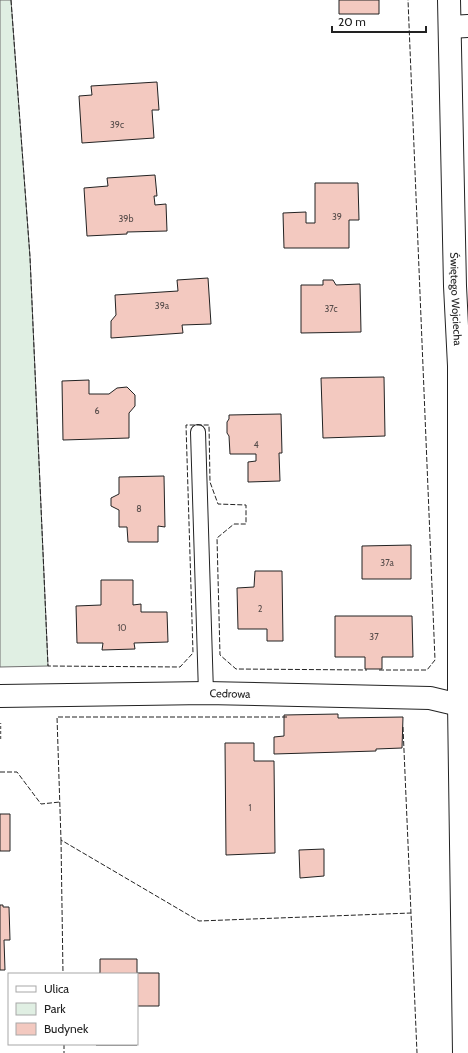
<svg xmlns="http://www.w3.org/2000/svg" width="468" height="1053" font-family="Cabin,sans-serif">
	<rect width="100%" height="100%" fill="#fff"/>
	<!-- green -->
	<path fill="#e0efe3" stroke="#6f6f6f" d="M0 0H11L30 257 48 666 0 667Z"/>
	<!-- building -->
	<path fill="#f3c9c0" stroke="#222" d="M339 0H379V14H339Z
		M157 82 159 110H152L154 138 82 143 79 96 92 95 91 86Z
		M155 175 157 196H154L155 205 166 204 167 231 127 232V234L87 236 84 188 108 186 107 178Z
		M315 183H358L359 220H349V248H284L283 213 306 212V223H315Z
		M208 278 211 324 182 325 183 333 111 338V321L116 315 115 295 178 291 177 280Z
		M323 280H333L336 285 360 284 361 332 301 333V285H323Z
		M384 377 385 436 323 438 321 378Z
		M89 380V394H109L117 388 127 387 135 395V406L129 413V438L63 440 62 381Z
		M281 414 282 453H279L280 481 248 482V462L256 461V454H230L229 436 227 433V422L229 419V415Z
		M164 476 165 527 158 526V542H128L127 527H119V510L111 506V498L119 494V477Z
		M411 545V579H362V546Z
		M255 571H282L283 641H267V629H238L237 588 254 587Z
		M101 580H133V605L141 604V612H167L168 642 134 643 135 649 102 650 103 643H77L76 606 101 605Z
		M335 616H412L413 657H382V669H365V657H335Z
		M338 714V718L403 717 402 748 376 749V751L274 754V737L284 736V715Z
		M225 743H254V761H274L275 853 226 855Z
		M0 814H10V851H0Z
		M324 849V876L300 878 299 850Z
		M0 905H3V907H9L10 940H4L5 970H0Z
		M100 959H137V973H159V1006H137V1045H96V1044H137V974H98L100 973Z"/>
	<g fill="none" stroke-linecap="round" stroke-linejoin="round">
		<defs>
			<path id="lane" d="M198 432 206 693"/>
			<g id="street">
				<path d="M450 27 468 26"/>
				<path id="s1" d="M0 696 206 693 430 698 468 707"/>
			</g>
			<g id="secondary">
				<path id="s2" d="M449 0 455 286 459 366V704L464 1053"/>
			</g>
		</defs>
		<!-- lane casing -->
		<use href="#lane" stroke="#222" stroke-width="16"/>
		<!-- street casing -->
		<use href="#street" stroke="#222" stroke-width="24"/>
		<!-- secondary casing -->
		<use href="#secondary" stroke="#222" stroke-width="24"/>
		<!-- path -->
		<path stroke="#646464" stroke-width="2.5" stroke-dasharray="3 2" stroke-linecap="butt" d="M0 739V723"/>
		<!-- lane -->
		<use href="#lane" stroke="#fff" stroke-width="14"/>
		<!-- street -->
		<use href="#street" stroke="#fff" stroke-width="22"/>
		<!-- secondary -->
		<use href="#secondary" stroke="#fff" stroke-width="22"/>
		<!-- fence -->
		<path stroke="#222" stroke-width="1" stroke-dasharray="5 2" stroke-linecap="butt" d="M11 0 30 257 48 666 180 667 193 653 186 425H209L210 482 218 504 246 505V524H234L217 538 220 655 236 669 367 670
			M379 670H427L435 660 408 0
			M287 717H57L61 840 199 921 411 913
			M403 727 417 1053
			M0 772H17L41 804 60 802
			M61 840 63 974
			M64 1044V1053"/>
	</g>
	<g text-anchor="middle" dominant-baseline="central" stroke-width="3" stroke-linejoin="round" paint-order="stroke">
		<!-- number labels -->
		<g font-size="9" fill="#564c4a">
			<text x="117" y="124">39c</text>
			<text x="337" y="216">39</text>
			<text x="126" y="218">39b</text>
			<text x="162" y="305">39a</text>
			<text x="331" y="308">37c</text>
			<text x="97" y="410">6</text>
			<text x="256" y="444">4</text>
			<text x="139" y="508">8</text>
			<text x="387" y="562">37a</text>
			<text x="260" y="608">2</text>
			<text x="122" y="627">10</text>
			<text x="374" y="636">37</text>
			<text x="250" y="807">1</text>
		</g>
		<!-- street labels -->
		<g font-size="11" fill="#222" stroke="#fff">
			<text stroke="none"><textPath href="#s2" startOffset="299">Świętego Wojciecha</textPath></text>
			<text stroke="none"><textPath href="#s1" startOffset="230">Cedrowa</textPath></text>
		</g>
	</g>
	<!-- legend -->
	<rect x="8" y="973" width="130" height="72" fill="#ffffff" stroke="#a7a7a7"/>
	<rect x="16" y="986" width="20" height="6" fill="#ffffff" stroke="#a7a7a7"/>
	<text x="44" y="993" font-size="12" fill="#222222">Ulica</text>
	<rect x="16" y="1003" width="20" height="12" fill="#e0efe3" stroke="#a7a7a7"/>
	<text x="44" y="1013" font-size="12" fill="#222222">Park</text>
	<rect x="16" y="1023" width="20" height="12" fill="#f3c9c0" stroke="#a7a7a7"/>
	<text x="44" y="1033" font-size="12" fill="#222222">Budynek</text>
	<!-- scale -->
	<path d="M332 26v6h94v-6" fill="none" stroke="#222222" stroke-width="2"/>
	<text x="338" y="26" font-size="12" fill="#222222" stroke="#ffffff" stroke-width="3" paint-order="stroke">20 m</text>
</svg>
